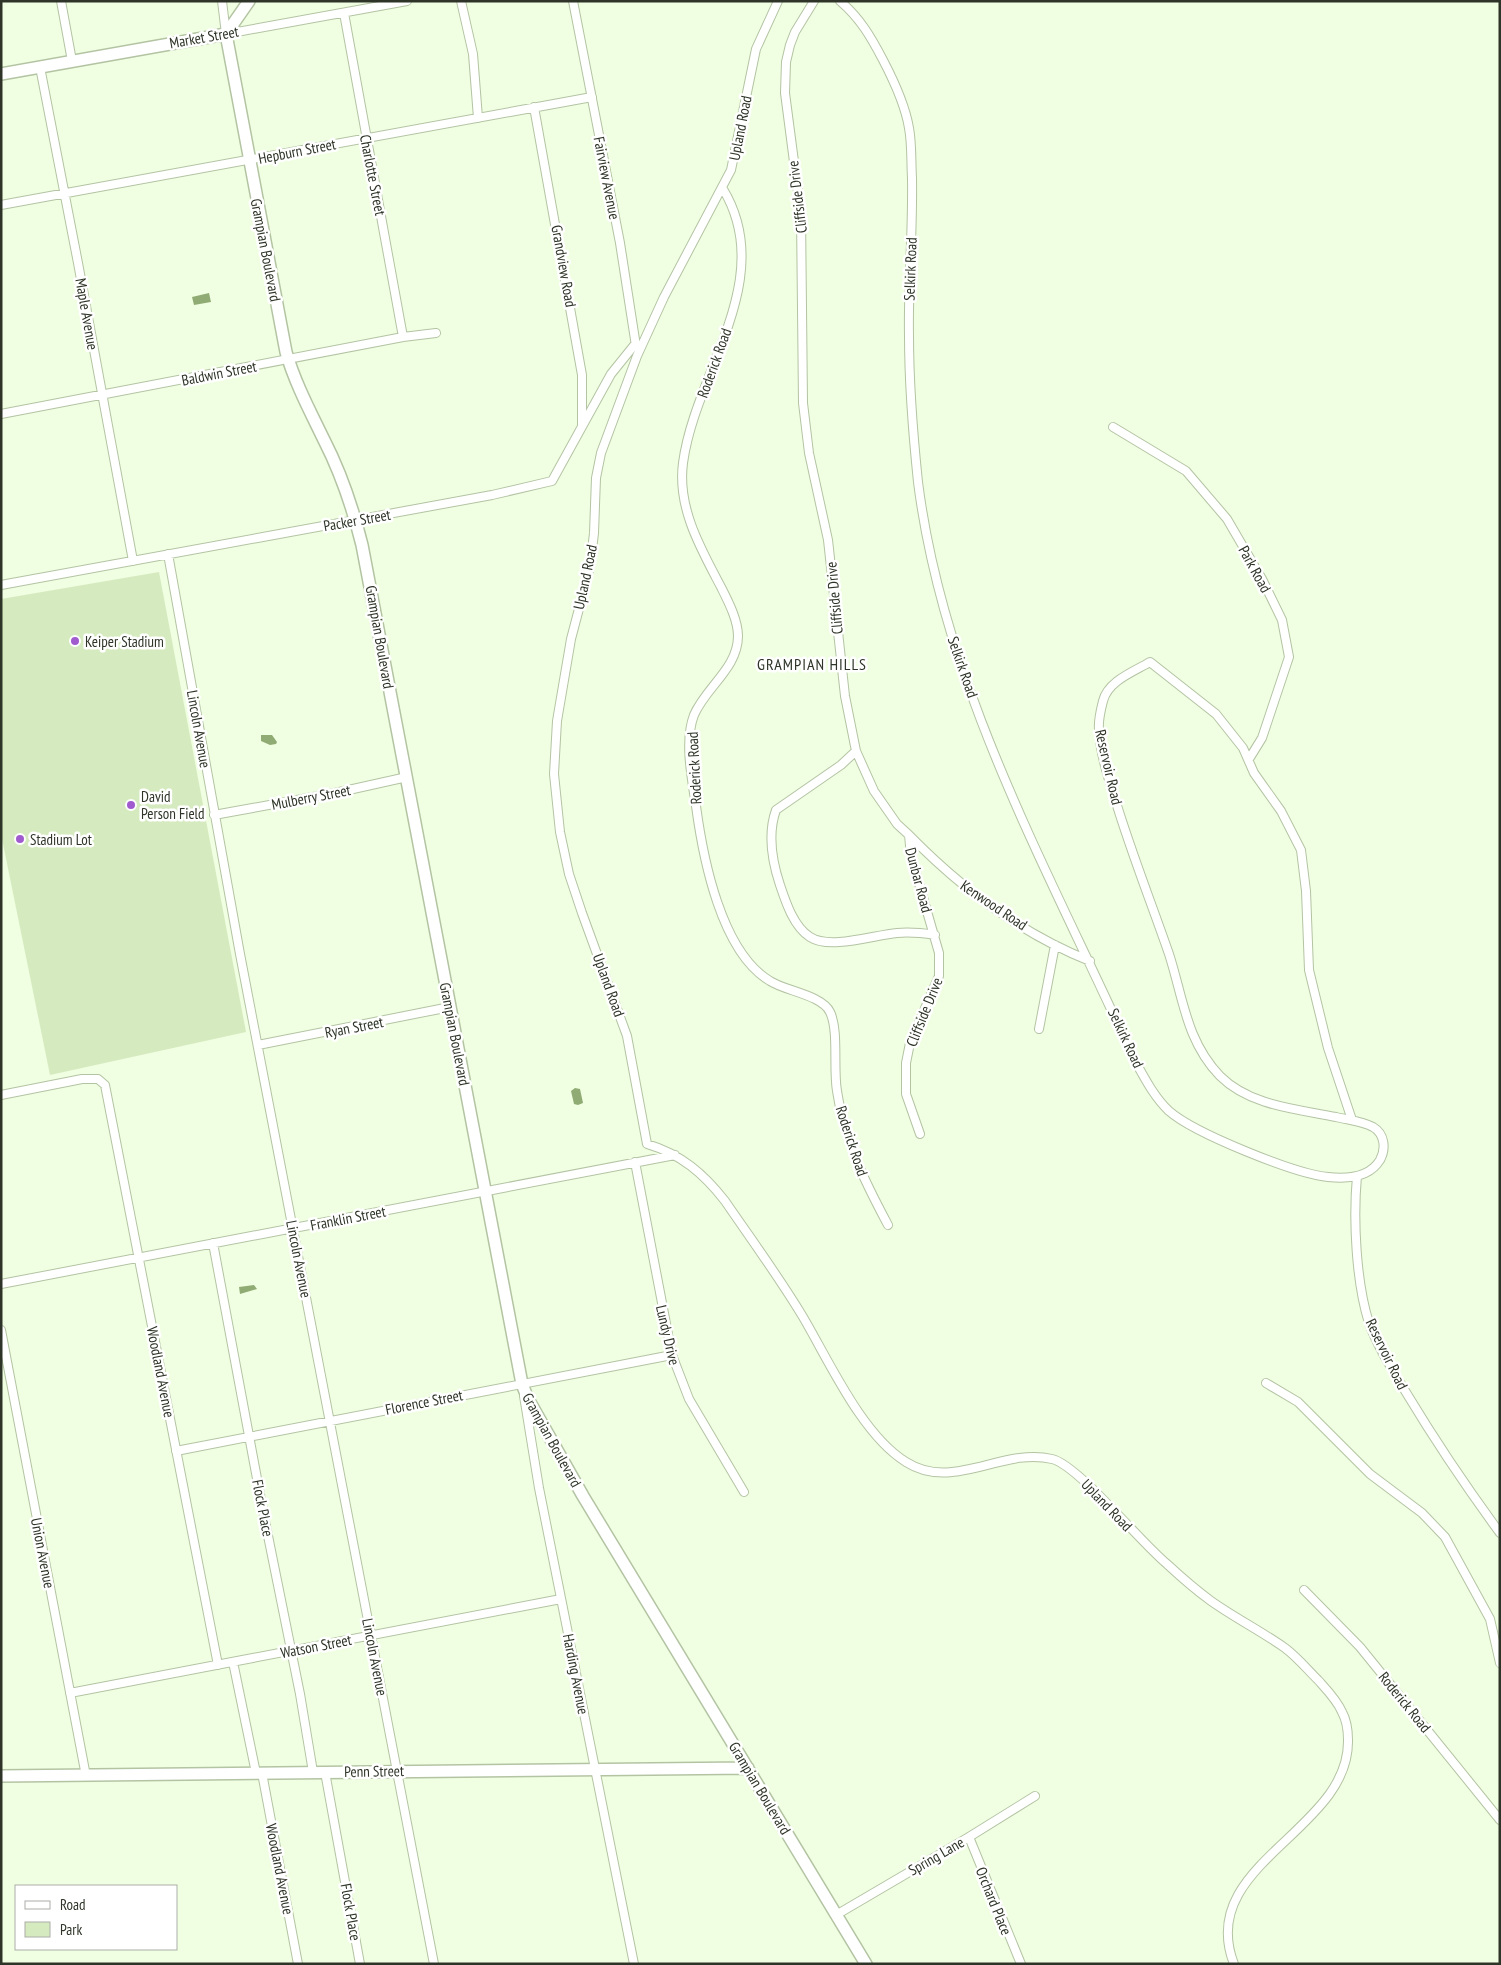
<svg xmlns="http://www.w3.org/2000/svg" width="1501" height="1965" font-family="'PT Sans Narrow',sans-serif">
	<rect width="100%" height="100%" fill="#f0fee2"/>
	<!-- green -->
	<path fill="#d5ebbf" d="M159 572 246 1032 50 1075 1 834V599Z"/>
	<!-- water -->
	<path fill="#90ac74" d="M209 293 211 302 194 305 192 297Z
		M261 735H272L277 742 276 744 270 745 261 741Z
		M575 1088 580 1089 583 1103 578 1105 574 1104 571 1091Z
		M254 1285 257 1289 240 1294 239 1287Z"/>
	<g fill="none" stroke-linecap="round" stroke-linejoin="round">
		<defs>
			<path id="street" d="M61 1 72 61
				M222 1 226 34 407 1
				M461 1 473 54 478 118
				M573 1 620 243 636 346
				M778 1 756 49 731 170 664 297 637 356 601 453 596 478 594 533 590 567 571 639 557 721 554 774 560 832 569 874 582 913 627 1036 647 1144C681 1154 704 1174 725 1201 751 1239 779 1277 803 1317 829 1361 862 1435 906 1462 953 1492 1002 1447 1052 1459 1078 1465 1141 1543 1167 1564 1181 1577 1196 1590 1211 1601 1235 1618 1261 1631 1285 1648 1297 1657 1307 1669 1318 1680 1327 1690 1337 1700 1342 1712 1347 1721 1348 1730 1348 1740 1350 1831 1195 1864 1234 1964
				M814 1 795 32 790 45 786 62 785 93 801 215 803 403 809 453 828 540 845 696 856 751 841 765 776 810C767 835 772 861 780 885 786 903 794 927 810 937 830 950 874 935 897 933 909 932 922 933 935 935
				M840 1C860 18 871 37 883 60 894 81 905 104 909 128 912 144 911 162 912 178 913 231 908 283 909 336 909 384 913 434 918 482 944 688 1050 873 1134 1059 1144 1077 1154 1097 1169 1111 1194 1133 1295 1174 1328 1177 1346 1179 1369 1178 1380 1160 1386 1149 1385 1134 1373 1127 1362 1121 1348 1120 1336 1117 1297 1109 1250 1106 1220 1076 1186 1041 1183 997 1169 954 1151 902 1131 852 1115 799 1108 777 1100 753 1099 729 1098 720 1101 709 1103 701 1108 681 1133 672 1150 662L1216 714 1243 748 1254 773 1281 811 1301 850 1306 891 1309 970 1328 1048 1352 1120
				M344 13 403 337
				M40 67 78 263 133 561
				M534 107 582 375V425
				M723 189C778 280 695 372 683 463 677 508 701 549 721 587 728 601 738 620 738 636 738 668 706 687 694 715 684 741 692 779 696 806 703 858 721 952 770 981 785 991 822 995 830 1012 839 1031 833 1068 837 1091 844 1140 865 1182 888 1225
				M1 205 592 97
				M1 414 403 337 436 333
				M1113 427 1186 471 1227 519 1262 579 1282 620 1289 657 1262 738 1249 759
				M168 554 240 954 434 1964
				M1 585 492 495 552 481 611 374 636 343
				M856 751 874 791 897 824 909 835 911 856 939 953V976L910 1043 906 1063V1094L920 1134
				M214 815 335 793 407 777
				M909 835C960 887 1022 934 1090 961
				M1039 1029 1055 945
				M258 1045 450 1007
				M1 1095 82 1079H98L105 1085 218 1665
				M635 1162 672 1355 689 1399 744 1492
				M1357 1176C1353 1219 1356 1282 1369 1323 1378 1348 1394 1372 1407 1394 1436 1442 1467 1488 1500 1533
				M213 1243 264 1516 300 1694 313 1772
				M1 1284 675 1155
				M1 1330 86 1776
				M1266 1383 1298 1402 1370 1474 1422 1513 1445 1537 1490 1619 1500 1663
				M524 1396 539 1488 634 1964
				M176 1451 672 1355
				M1304 1590 1360 1647 1500 1820
				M233 1662 256 1773
				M70 1693 561 1599
				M325 1772 360 1964
				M262 1773 298 1964
				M969 1837 1021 1964
				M836 1915 969 1837 1035 1796"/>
			<path id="secondary" d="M226 34 286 352C295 383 310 411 324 440 341 473 353 509 362 545L522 1384 528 1399 583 1496 866 1964
				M226 34 249 1
				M1 74 226 34
				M1 1776 748 1768"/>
		</defs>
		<!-- street casing -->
		<use href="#street" stroke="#b3c4a3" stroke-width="10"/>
		<!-- secondary casing -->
		<use href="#secondary" stroke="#b3c4a3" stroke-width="14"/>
		<!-- street -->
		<use href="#street" stroke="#fff" stroke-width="8"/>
		<!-- secondary -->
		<use href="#secondary" stroke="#fff" stroke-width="11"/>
	</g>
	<!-- markers -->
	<g fill="#a05bcf" stroke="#fff" stroke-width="2">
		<circle cx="75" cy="641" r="5"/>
		<circle cx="131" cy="805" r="5"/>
		<circle cx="20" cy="839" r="5"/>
	</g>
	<g text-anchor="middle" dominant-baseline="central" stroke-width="5" stroke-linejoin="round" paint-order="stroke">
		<!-- street labels -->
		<g font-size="15" fill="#2e3528" stroke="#fff">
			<text transform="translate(204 37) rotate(-10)">Market Street</text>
			<text transform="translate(740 128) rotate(-79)">Upland Road</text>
			<text transform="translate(297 151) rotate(-11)">Hepburn Street</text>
			<text transform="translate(373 175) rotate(79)">Charlotte Street</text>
			<text transform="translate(607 178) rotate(79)">Fairview Avenue</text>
			<text transform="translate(797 197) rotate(-97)">Cliffside Drive</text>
			<text transform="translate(266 250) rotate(79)">Grampian Boulevard</text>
			<text transform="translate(564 266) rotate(80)">Grandview Road</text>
			<text transform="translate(910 269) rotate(-88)">Selkirk Road</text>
			<text transform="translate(87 314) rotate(80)">Maple Avenue</text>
			<text transform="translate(714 363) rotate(-70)">Roderick Road</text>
			<text transform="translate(219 373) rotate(-11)">Baldwin Street</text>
			<text transform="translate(357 520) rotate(-10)">Packer Street</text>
			<text transform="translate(1255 569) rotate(61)">Park Road</text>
			<text transform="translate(585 577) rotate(-78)">Upland Road</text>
			<text transform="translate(834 598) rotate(-95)">Cliffside Drive</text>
			<text transform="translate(380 637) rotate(80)">Grampian Boulevard</text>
			<text transform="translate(963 667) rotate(71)">Selkirk Road</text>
			<text transform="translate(199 729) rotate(80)">Lincoln Avenue</text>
			<text transform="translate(1109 767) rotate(77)">Reservoir Road</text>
			<text transform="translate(694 768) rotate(-93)">Roderick Road</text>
			<text transform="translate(311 797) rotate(-11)">Mulberry Street</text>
			<text transform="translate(919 880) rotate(75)">Dunbar Road</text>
			<text transform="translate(994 905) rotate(34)">Kenwood Road</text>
			<text transform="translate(609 985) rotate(70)">Upland Road</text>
			<text transform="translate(924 1012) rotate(-68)">Cliffside Drive</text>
			<text transform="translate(354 1027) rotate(-11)">Ryan Street</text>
			<text transform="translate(455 1034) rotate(79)">Grampian Boulevard</text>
			<text transform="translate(1126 1038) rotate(65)">Selkirk Road</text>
			<text transform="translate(852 1141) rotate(72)">Roderick Road</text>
			<text transform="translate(348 1218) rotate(-11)">Franklin Street</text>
			<text transform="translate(299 1259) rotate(79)">Lincoln Avenue</text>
			<text transform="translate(668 1335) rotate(77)">Lundy Drive</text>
			<text transform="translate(1387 1354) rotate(64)">Reservoir Road</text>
			<text transform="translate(161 1372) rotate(79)">Woodland Avenue</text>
			<text transform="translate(424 1402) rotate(-11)">Florence Street</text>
			<text transform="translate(552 1440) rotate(61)">Grampian Boulevard</text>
			<text transform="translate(1107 1505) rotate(46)">Upland Road</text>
			<text transform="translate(263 1508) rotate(79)">Flock Place</text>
			<text transform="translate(43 1553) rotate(79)">Union Avenue</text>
			<text transform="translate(316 1646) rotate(-11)">Watson Street</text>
			<text transform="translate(375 1657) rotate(79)">Lincoln Avenue</text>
			<text transform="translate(576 1674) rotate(79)">Harding Avenue</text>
			<text transform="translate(1405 1702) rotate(51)">Roderick Road</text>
			<text transform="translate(374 1771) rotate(-1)">Penn Street</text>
			<text transform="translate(760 1788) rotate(59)">Grampian Boulevard</text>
			<text transform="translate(936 1856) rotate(-30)">Spring Lane</text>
			<text transform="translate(280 1869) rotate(79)">Woodland Avenue</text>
			<text transform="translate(994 1901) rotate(68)">Orchard Place</text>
			<text transform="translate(351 1912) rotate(80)">Flock Place</text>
		</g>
		<!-- poi labels -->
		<g font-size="15" fill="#2e3528" stroke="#fff" text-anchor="start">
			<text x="85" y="641">Keiper Stadium</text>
			<text x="141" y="796">David<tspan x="141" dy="17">Person Field</tspan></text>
			<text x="30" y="839">Stadium Lot</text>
		</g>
		<!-- neighbourhood labels -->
		<g font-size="16" letter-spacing="1" fill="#2e3528" stroke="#fff">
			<text x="812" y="664">GRAMPIAN HILLS</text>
		</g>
	</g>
	<!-- border -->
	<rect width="1501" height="1965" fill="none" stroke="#2e3528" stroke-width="5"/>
	<!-- legend -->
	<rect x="15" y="1885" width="162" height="65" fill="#ffffff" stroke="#abaea9"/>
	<rect x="25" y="1901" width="25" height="8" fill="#ffffff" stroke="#abaea9"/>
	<text x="60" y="1910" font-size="15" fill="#2e3528">Road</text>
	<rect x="25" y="1922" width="25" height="15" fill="#d5ebbf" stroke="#abaea9"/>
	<text x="60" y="1935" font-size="15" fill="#2e3528">Park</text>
</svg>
